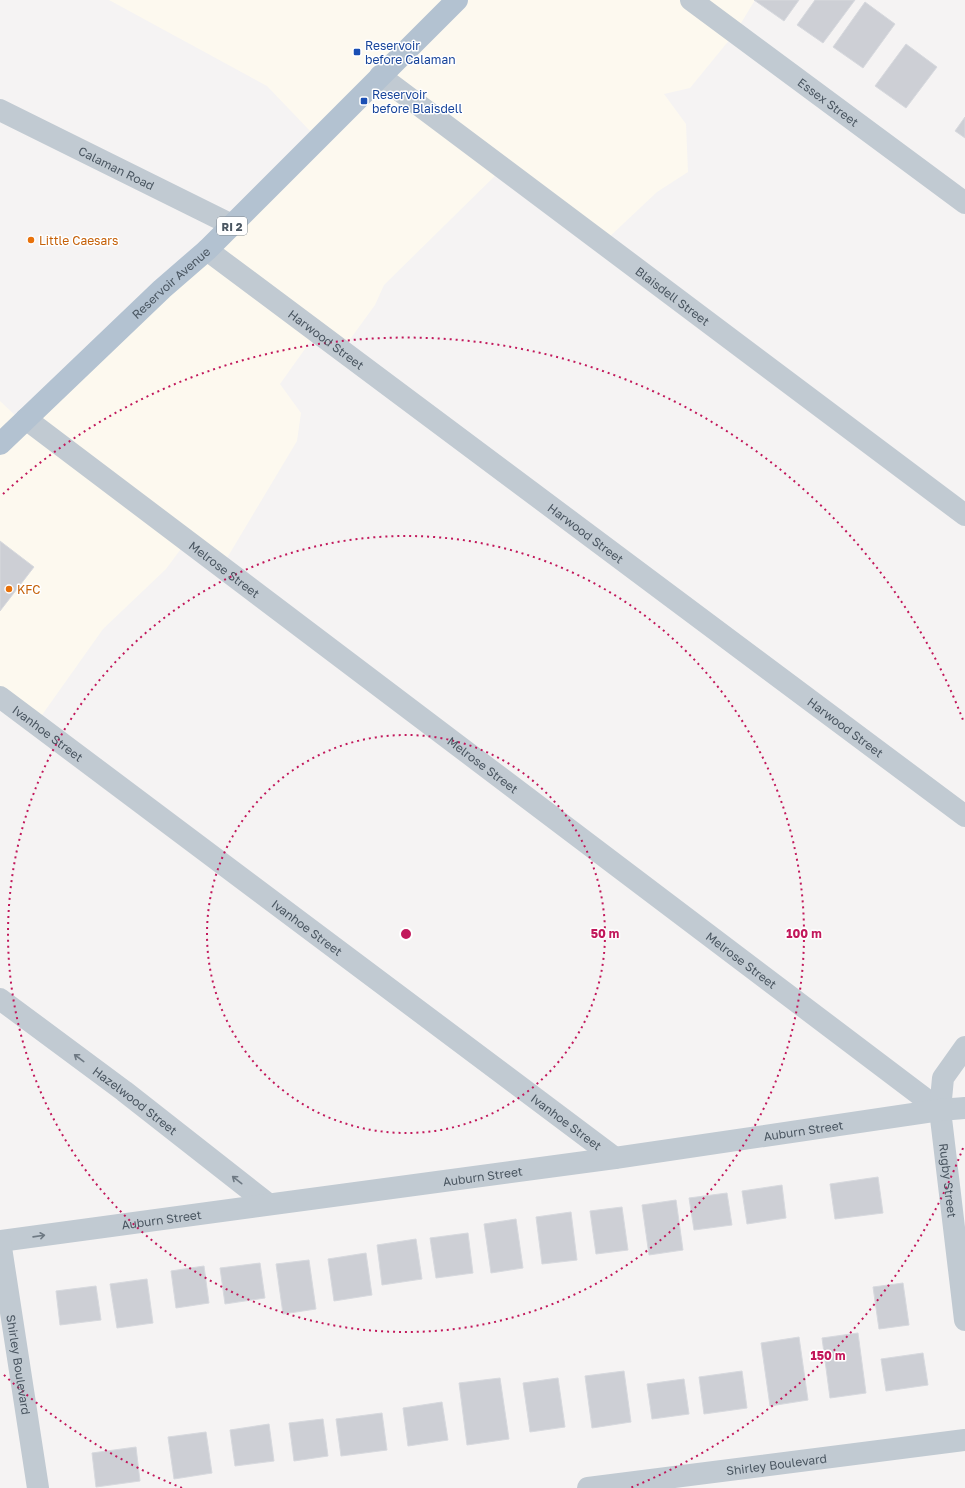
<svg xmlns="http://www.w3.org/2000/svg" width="965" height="1488" font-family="'Golos Text',sans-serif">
	<rect width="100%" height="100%" fill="#f5f3f3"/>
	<!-- commercial -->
	<path fill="#fdf9ef" d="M109 0H755L735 33 690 88 664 94 686 124 688 172 657 192 606 240 506 165 384 285 375 305 351 338 341 347 317 332 280 384 301 413 297 441 227 558 189 538 166 569 103 629 42 715 35 720 0 695V401L19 419 312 133 267 86Z"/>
	<!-- building -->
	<path fill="#cdcfd5" stroke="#d7d9de" d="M754 0H799L784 21Z
		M815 0H855L823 43 797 25Z
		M865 2 895 24 863 68 833 47Z
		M906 44 937 67 906 108 875 86Z
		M965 117V138L955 131Z
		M0 541 34 567 0 611Z
		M878 1177 883 1213 835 1219 830 1184Z
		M782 1185 786 1218 747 1224 742 1191Z
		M727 1193 732 1225 694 1230 689 1198Z
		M676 1200 683 1250 649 1255 642 1205Z
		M622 1207 628 1250 596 1254 590 1211Z
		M571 1212 577 1260 542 1264 536 1217Z
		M516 1219 523 1268 491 1273 484 1224Z
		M468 1233 473 1273 436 1278 430 1238Z
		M416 1239 422 1279 382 1285 377 1245Z
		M366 1253 372 1295 334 1301 328 1259Z
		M309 1260 316 1309 283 1314 276 1264Z
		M260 1263 265 1298 225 1304 220 1268Z
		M204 1266 209 1303 176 1308 171 1271Z
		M147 1279 153 1323 117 1328 110 1284Z
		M903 1283 909 1325 879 1329 873 1287Z
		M96 1286 101 1320 60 1325 56 1291Z
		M858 1333 866 1393 830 1398 822 1338Z
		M799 1337 808 1400 770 1406 761 1343Z
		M923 1353 928 1385 886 1391 881 1359Z
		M624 1371 631 1422 592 1428 585 1376Z
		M742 1371 747 1408 704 1414 699 1377Z
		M500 1378 509 1439 467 1445 459 1383Z
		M558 1378 565 1427 530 1432 523 1383Z
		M684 1379 689 1414 652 1419 647 1384Z
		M442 1402 448 1440 408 1446 403 1408Z
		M382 1413 387 1450 341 1456 336 1419Z
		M323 1419 328 1456 294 1461 289 1423Z
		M269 1424 274 1461 235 1466 230 1430Z
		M206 1432 212 1473 174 1479 168 1437Z
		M136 1447 140 1481 96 1487 92 1453Z"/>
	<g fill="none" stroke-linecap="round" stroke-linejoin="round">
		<!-- minor -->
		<g stroke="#c1cad2" stroke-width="22">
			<path id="s1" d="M691 0 965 203"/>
			<path id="s2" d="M380 76 965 515"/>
			<path id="s3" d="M0 110 232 225"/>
			<path id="s4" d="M207 250 965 816"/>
			<path id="s5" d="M26 419 940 1110"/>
			<path id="s6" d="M0 697 615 1158"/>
			<path id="s7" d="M0 999 124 1091 268 1204"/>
			<path id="s8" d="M965 1047 943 1078 940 1110 965 1320"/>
			<path id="s9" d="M0 1241 615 1158 940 1110 965 1108"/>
			<path id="s10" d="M0 1241 38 1488"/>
			<path id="s11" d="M588 1488 965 1440"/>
		</g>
		<!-- major -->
		<path stroke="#b3c2d1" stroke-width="22" id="s12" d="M0 444 162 289 207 250 457 0"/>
	</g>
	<!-- one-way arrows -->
	<defs><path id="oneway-shaft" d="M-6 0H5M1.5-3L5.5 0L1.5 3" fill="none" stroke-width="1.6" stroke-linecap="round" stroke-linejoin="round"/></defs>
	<g stroke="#6e7983">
		<use href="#oneway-shaft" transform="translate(79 1058) rotate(-143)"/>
		<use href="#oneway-shaft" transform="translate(237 1180) rotate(-142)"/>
		<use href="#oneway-shaft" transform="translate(39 1236) rotate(-8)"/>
	</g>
	<!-- distance rings -->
	<g fill="none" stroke="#c2185b" stroke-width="2" stroke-dasharray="2 4">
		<circle cx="406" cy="934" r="199"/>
		<circle cx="406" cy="934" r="398"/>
		<path d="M963 1148A597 597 0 0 1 630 1488M182 1488A597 597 0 0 1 3 1374M3 494A597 597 0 0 1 963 720"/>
	</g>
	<!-- markers -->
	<g fill="#1a4fb4" stroke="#fff" stroke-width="1.5">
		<rect x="353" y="48" width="8" height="8" rx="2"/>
		<rect x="360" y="97" width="8" height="8" rx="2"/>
	</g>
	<g fill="#e8710a" stroke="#fff" stroke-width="1.5">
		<circle cx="31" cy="240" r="4"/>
		<circle cx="9" cy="589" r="4"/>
	</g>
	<g text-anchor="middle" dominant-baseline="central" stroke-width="3" stroke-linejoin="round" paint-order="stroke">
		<!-- shield labels -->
		<rect fill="#fff" stroke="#808990" stroke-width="1" x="217" y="217" width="30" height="18" rx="3"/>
		<g font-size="11" font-weight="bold" fill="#4a5661">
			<text x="232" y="226">RI 2</text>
		</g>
		<!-- transit labels -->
		<g font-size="12" fill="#164399" stroke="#fff" text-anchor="start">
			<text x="365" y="45">Reservoir<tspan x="365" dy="14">before Calaman</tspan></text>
			<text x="372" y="94">Reservoir<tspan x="372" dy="14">before Blaisdell</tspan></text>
		</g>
		<!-- street labels -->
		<g font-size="12" fill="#4a5661" stroke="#fff">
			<text stroke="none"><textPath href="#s1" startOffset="171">Essex Street</textPath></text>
			<text stroke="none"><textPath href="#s3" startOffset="130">Calaman Road</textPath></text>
			<text stroke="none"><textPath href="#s12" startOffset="235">Reservoir Avenue</textPath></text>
			<text stroke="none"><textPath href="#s2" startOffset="366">Blaisdell Street</textPath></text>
			<text stroke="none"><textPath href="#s4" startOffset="149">Harwood Street</textPath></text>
			<text stroke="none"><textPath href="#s4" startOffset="473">Harwood Street</textPath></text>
			<text stroke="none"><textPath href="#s5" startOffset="249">Melrose Street</textPath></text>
			<text stroke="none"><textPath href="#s4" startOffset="797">Harwood Street</textPath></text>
			<text stroke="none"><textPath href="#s6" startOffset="60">Ivanhoe Street</textPath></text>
			<text stroke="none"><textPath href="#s5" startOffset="573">Melrose Street</textPath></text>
			<text stroke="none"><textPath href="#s6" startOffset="384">Ivanhoe Street</textPath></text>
			<text stroke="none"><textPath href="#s5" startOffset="897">Melrose Street</textPath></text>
			<text stroke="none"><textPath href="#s7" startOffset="169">Hazelwood Street</textPath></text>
			<text stroke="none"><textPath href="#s6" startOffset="708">Ivanhoe Street</textPath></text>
			<text stroke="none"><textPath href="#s9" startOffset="811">Auburn Street</textPath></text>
			<text stroke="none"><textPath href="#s9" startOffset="487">Auburn Street</textPath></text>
			<text stroke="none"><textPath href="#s8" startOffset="141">Rugby Street</textPath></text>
			<text stroke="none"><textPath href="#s9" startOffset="163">Auburn Street</textPath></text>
			<text stroke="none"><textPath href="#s10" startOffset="125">Shirley Boulevard</textPath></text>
			<text stroke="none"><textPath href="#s11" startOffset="190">Shirley Boulevard</textPath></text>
		</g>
		<!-- food labels -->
		<g font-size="12" fill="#c56008" stroke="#fff" text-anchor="start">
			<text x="39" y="240">Little Caesars</text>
			<text x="17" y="589">KFC</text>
		</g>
	</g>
	<circle cx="406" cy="934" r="6" fill="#c2185b" stroke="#fff" stroke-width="2"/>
	<g font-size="12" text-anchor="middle" font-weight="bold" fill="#c2185b" stroke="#fff" stroke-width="3" stroke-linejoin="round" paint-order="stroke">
		<text x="605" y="938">50 m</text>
		<text x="804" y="938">100 m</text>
		<text x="828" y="1360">150 m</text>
	</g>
</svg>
